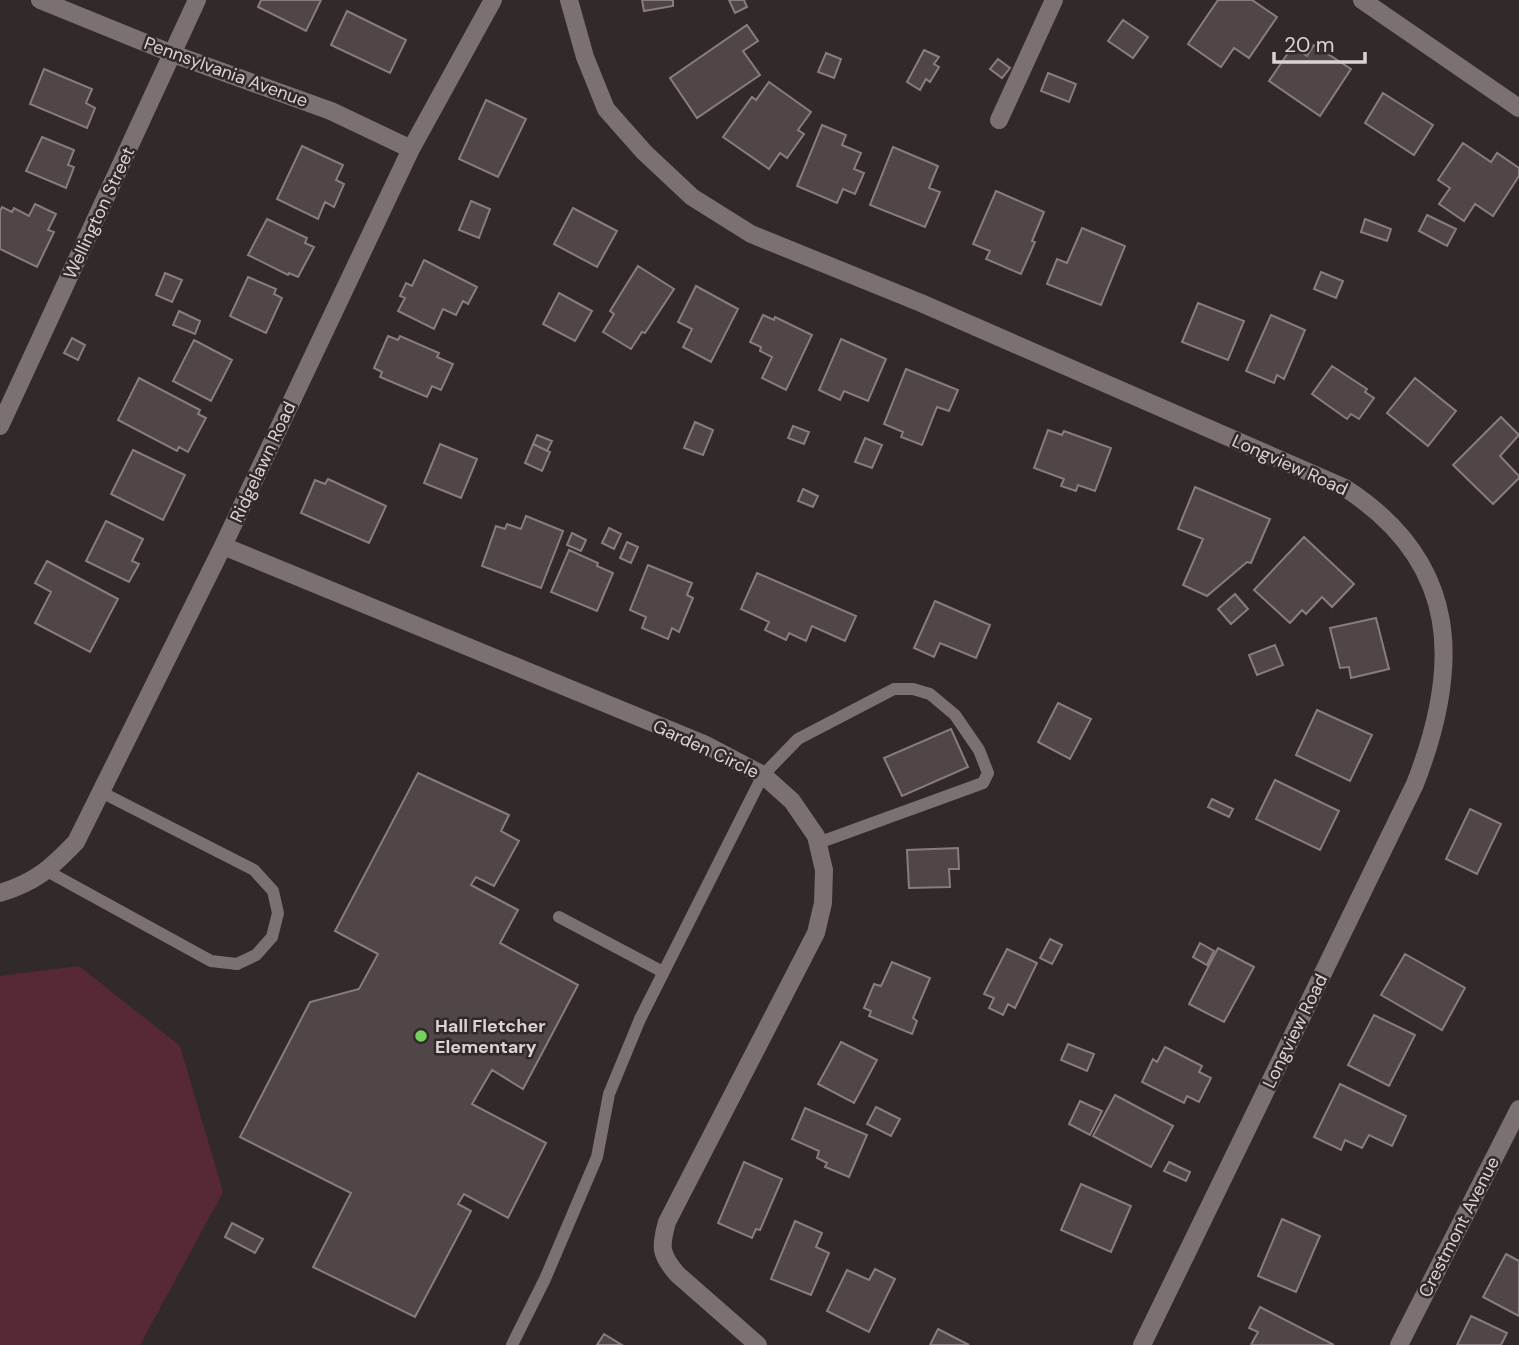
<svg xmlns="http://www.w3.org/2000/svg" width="1519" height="1345" font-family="'DM Sans',sans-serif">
	<rect width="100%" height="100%" fill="#32292b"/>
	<!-- green -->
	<path fill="#572836" d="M79 966 180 1046 223 1192 140 1345H0V976Z"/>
	<!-- building -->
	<path fill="#504648" stroke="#887c7f" stroke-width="2" d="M261 0H321L306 31 258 7Z
		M642 0H673V6L644 11Z
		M729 0H744L747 7 735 13Z
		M1218 0H1252L1277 17 1249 58 1234 48 1221 67 1188 44Z
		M347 11 406 40 390 73 331 45Z
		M1123 20 1148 37 1133 58 1108 41Z
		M747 25 758 41 743 51 760 75 697 118 670 78Z
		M1314 45 1351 69 1320 116 1269 81 1292 47 1307 56Z
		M924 50 939 57 934 64 939 67 930 82 926 79 920 90 907 82Z
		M826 53 841 59 834 78 818 72Z
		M998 59 1010 68 1002 78 990 69Z
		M44 69 92 89 86 103 95 108 87 128 30 104Z
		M1048 73 1076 84 1069 102 1041 91Z
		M769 82 811 112 798 130 804 134 787 158 780 153 769 169 723 137 752 97 756 100Z
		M1383 93 1433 125 1414 155 1365 123Z
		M486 100 526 119 498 177 459 159Z
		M822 125 846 135 842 145 861 153 854 169 864 173 855 194 843 189 837 203 797 186Z
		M42 137 74 150 68 165 74 167 66 188 26 171Z
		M1463 143 1491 162 1497 153 1519 168V176L1493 216 1475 204 1464 221 1439 204 1450 188 1438 180Z
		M302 146 343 165 336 180 344 184 334 207 325 202 318 219 277 199Z
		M893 147 938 166 929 188 940 192 925 227 870 205Z
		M996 191 1044 212 1032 241 1035 242 1021 274 986 259 990 251 973 244Z
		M471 201 490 209 479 238 459 230Z
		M35 204 56 214 48 230 54 232 37 267 0 249V211L2 207 12 212 14 208 29 216Z
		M573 208 617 231 597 267 554 244Z
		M1427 215 1456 229 1447 246 1419 231Z
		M267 219 307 238 305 243 314 247 298 277 289 273 288 275 248 255Z
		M1365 219 1391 229 1387 241 1361 232Z
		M1082 228 1125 246 1101 305 1047 284 1057 259 1067 263Z
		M424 260 477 287 468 304 463 301 456 315 443 309 434 329 398 311 405 298 400 296 406 283 412 286Z
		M638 266 674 289 645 333 642 332 631 349 603 332 614 314 610 311Z
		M1321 272 1343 281 1336 298 1314 289Z
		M165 273 182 280 172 302 156 295Z
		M248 277 276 289 274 294 282 298 266 333 230 316Z
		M696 286 738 309 711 362 683 347 692 329 678 322Z
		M559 293 592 311 575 341 543 324Z
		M1198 303 1244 321 1228 360 1182 342Z
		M179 311 200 321 195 334 173 325Z
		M763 315 774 320 775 317 812 335 786 390 762 378 772 357 760 351 761 347 750 342Z
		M1271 315 1305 330 1284 379 1277 375 1274 383 1246 371Z
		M388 336 398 340 400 336 439 353 437 357 453 364 441 390 432 386 427 397 380 377 382 372 374 368Z
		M72 338 85 345 78 360 64 353Z
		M841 339 886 359 868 401 844 391 840 400 819 390Z
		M194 340 232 360 211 401 173 381Z
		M1332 366 1367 389 1365 392 1374 398 1359 419 1351 414 1347 419 1312 394Z
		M906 369 958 390 949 411 937 407 922 445 901 437 903 432 884 424Z
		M139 378 200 410 198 414 206 418 188 452 179 447 177 451 118 420Z
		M1415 378 1456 411 1428 446 1387 413Z
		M1501 417 1519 435 1500 456 1519 476V478L1493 504 1453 465Z
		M695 422 713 430 703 455 684 448Z
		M793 426 809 432 804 444 788 438Z
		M1048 430 1062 435 1064 431 1111 448 1095 491 1078 485 1076 491 1061 486 1064 479 1034 468Z
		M537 435 552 441 547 451 533 444Z
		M865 438 882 445 872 468 855 462Z
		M440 444 477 459 461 498 424 483Z
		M533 444 550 452 542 471 525 463Z
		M133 450 185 475 163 520 111 494Z
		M328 479 386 506 369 543 301 513 315 480 325 484Z
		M1195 487 1270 519 1251 563 1247 562 1207 596 1183 585 1203 539 1178 529Z
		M803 489 818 496 813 507 798 501Z
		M526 516 563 531 541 588 482 566 496 526 505 529 507 524 521 529Z
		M106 521 143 539 132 561 139 564 129 582 86 561Z
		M609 528 621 534 614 549 602 543Z
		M572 533 586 540 581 551 567 545Z
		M1304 537 1354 584 1332 607 1322 597 1306 614 1302 610 1290 623 1254 590Z
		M627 542 638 547 631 563 620 558Z
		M569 550 598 563 597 566 613 573 597 611 551 592Z
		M47 561 118 599 90 652 35 623 51 592 35 583Z
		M648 565 692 583 687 595 693 598 679 632 672 628 668 639 642 628 646 617 630 610Z
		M757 573 856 616 845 641 812 626 806 641 789 633 786 640 765 630 769 622 741 609Z
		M1235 594 1248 609 1231 624 1218 609Z
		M935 601 990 625 976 658 940 643 934 657 914 648Z
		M1376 618 1389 669 1351 678 1349 667 1340 668 1330 628Z
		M1275 645 1283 665 1257 675 1249 655Z
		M1058 703 1091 719 1070 759 1038 742Z
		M1317 710 1372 735 1350 781 1296 755Z
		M951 729 968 767 902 796 884 758Z
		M418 773 509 815 501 831 519 841 494 886 476 877 471 885 518 910 500 943 578 985 523 1089 492 1070 472 1104 546 1143 508 1218 464 1194 458 1204 471 1211 415 1317 313 1267 351 1193 240 1137 310 1002 359 989 378 954 335 931Z
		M1275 780 1339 811 1320 850 1256 819Z
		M1212 799 1233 809 1229 817 1208 807Z
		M1470 809 1501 824 1477 874 1446 859Z
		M958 848 959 869H949L950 887 909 888 907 850Z
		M1050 939 1062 945 1052 964 1040 958Z
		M1200 943 1214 951 1207 965 1193 957Z
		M1218 948 1254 967 1224 1022 1189 1004Z
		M1007 949 1037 963 1015 1008 1008 1004 1003 1015 989 1008 994 998 984 994Z
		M1405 954 1465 988 1442 1030 1381 995Z
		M892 962 930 978 913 1018 917 1021 912 1034 869 1016 871 1011 864 1008 874 984 881 986Z
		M1374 1015 1415 1035 1389 1086 1348 1065Z
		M841 1042 877 1060 854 1103 818 1084Z
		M1068 1044 1094 1054 1087 1071 1061 1060Z
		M1165 1047 1202 1066 1199 1072 1211 1078 1199 1102 1187 1096 1184 1103 1142 1082 1153 1059 1157 1062Z
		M1340 1084 1406 1116 1392 1146 1369 1135 1362 1148 1345 1140 1341 1150 1314 1137Z
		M1115 1095 1173 1126 1151 1167 1093 1136Z
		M1080 1101 1102 1111 1090 1135 1069 1124Z
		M876 1107 900 1119 891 1136 867 1124Z
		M805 1108 867 1135 849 1177 825 1167 827 1163 817 1158 819 1151 792 1139Z
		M744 1162 782 1179 760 1230 756 1229 752 1238 718 1223Z
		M1169 1162 1190 1172 1186 1181 1164 1171Z
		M1081 1184 1131 1206 1111 1252 1061 1230Z
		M1282 1219 1320 1236 1296 1292 1258 1276Z
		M795 1221 822 1233 816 1247 829 1253 811 1295 771 1279Z
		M232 1223 263 1239 255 1253 225 1237Z
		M1506 1254 1519 1261V1316L1483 1297Z
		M875 1269 895 1279 869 1332 827 1311 847 1270 869 1280Z
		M1260 1307 1334 1345H1251L1258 1332 1249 1328Z
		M1471 1316 1507 1333 1501 1345H1457Z
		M938 1329 969 1345H930Z
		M604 1334 622 1345H597Z"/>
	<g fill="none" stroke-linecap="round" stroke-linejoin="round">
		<!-- service -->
		<path stroke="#7b7072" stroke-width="12" d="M47 871 211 961 237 964 256 955 272 937 278 913 273 891 254 870 101 792
			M559 917 663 972
			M512 1345 545 1279 597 1157 609 1094 640 1019 763 775 798 739 894 689H913L930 694 955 715 979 750 988 773 983 783 818 843"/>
		<!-- minor -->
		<path stroke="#7b7072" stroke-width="18" d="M40 0 173 54 331 111 411 149
			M569 0 585 57 606 109 644 152 692 197 751 234 921 303 1345 488C1461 563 1461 666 1415 784L1142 1345
			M999 120 1054 0
			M0 426 197 0
			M223 546 704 744 763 775 792 801 816 836 824 870 823 903 816 933 667 1222C660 1247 660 1254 677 1274L758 1345
			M0 893C36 882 51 868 76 842L223 546 411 149 493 0
			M1399 1345 1519 1109"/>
		<!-- tertiary -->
		<path stroke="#7b7072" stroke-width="18" d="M1362 0 1519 108"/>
	</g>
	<!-- markers -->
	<circle fill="#74d25b" stroke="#32292b" stroke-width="2.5" cx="421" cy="1036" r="7"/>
	<g text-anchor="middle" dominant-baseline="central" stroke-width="5" stroke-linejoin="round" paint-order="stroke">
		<!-- street labels -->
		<g font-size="18" fill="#dad4d5" stroke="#32292b">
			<text transform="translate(226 72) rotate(20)">Pennsylvania Avenue</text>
			<text transform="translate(99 213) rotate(-65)">Wellington Street</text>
			<text transform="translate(263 462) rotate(-65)">Ridgelawn Road</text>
			<text transform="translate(1290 465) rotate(24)">Longview Road</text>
			<text transform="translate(706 749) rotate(25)">Garden Circle</text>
			<text transform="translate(1295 1031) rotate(-64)">Longview Road</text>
			<text transform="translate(1459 1227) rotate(-63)">Crestmont Avenue</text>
		</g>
		<!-- poi labels -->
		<g font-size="18" font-weight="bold" fill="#dad4d5" stroke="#32292b" text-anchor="start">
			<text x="435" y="1026">Hall Fletcher<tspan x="435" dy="21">Elementary</tspan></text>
		</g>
	</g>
	<!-- scale -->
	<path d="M1274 52v10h91v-10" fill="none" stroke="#dad4d5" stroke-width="3.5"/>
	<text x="1284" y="52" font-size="21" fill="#dad4d5" stroke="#32292b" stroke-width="5" paint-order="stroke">20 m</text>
</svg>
